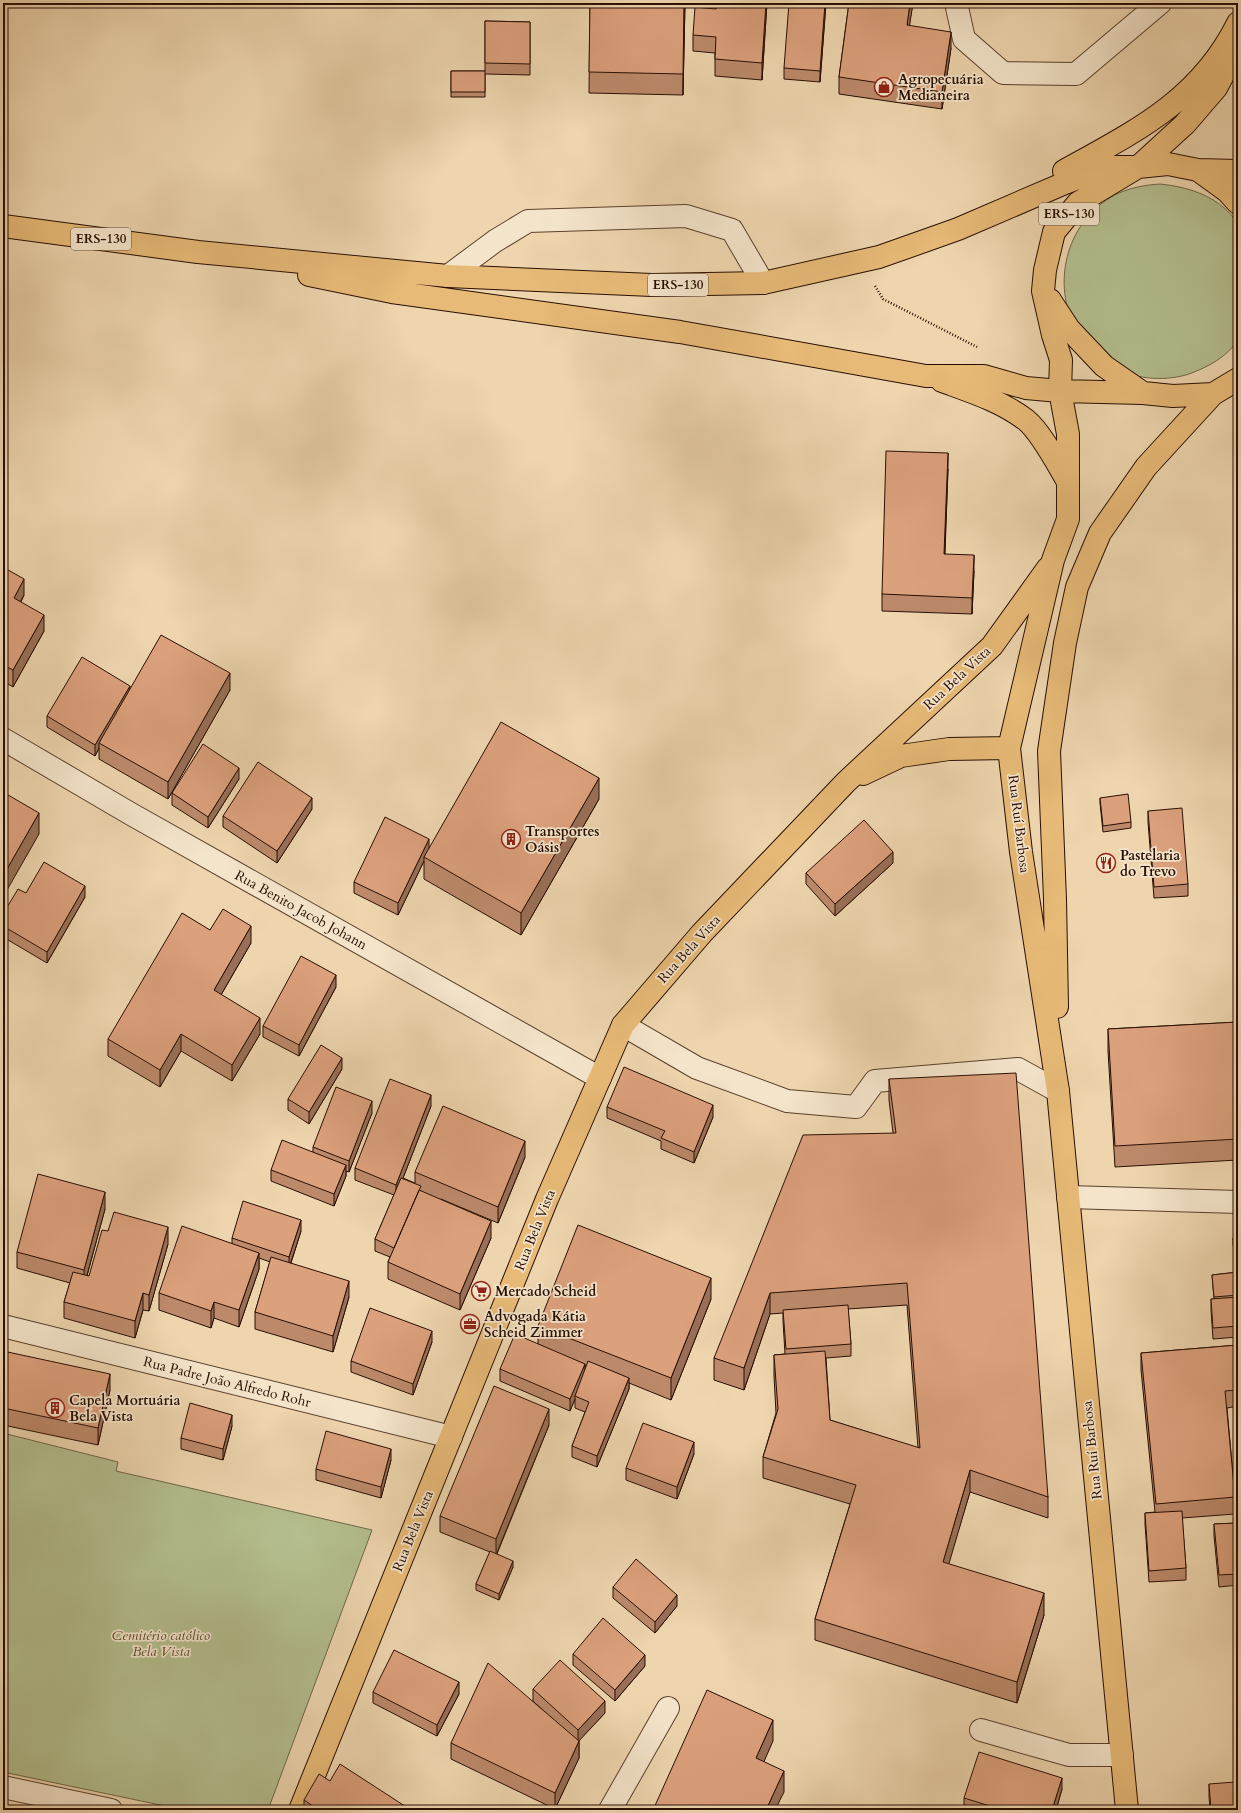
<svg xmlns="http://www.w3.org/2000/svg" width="1241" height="1813" font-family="Cardo,serif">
	<rect width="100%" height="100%" fill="#eed5ae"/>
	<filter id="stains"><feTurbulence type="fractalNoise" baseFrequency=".005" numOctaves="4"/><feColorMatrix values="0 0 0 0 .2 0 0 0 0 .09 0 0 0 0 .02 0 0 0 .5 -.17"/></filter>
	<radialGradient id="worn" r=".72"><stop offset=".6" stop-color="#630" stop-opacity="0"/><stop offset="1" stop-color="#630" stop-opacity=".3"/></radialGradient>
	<!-- green -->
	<path fill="#b4be8e" stroke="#6e6648" d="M1160 184C1190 187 1221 197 1238 224V340C1227 357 1208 367 1189 374 1168 381 1138 380 1118 369 1109 364 1098 349 1090 341 1085 335 1075 329 1072 321 1052 274 1071 215 1119 193 1133 187 1146 185 1160 184Z
		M3 1433 118 1462 116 1471 372 1530 268 1810H184L3 1772Z"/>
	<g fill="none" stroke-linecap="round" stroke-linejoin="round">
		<defs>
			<path id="minor" d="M956 3 964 39 1003 73 1076 74 1160 3
				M448 276 495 241 528 221 686 216 732 230 763 283
				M3 739 131 814 600 1078
				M623 1025 697 1068 787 1101 856 1107 875 1081 1018 1069 1058 1091
				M1068 1197 1238 1202
				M3 1326 451 1437
				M981 1730 1069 1755H1122
				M3 1787 111 1810
				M610 1810 668 1708"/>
			<path id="major" d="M1198 170 1227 191 1238 203
				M1064 171C1136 131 1200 100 1238 23
				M3 226 198 252 448 276 652 285 763 283 879 257 958 229 1065 183 1105 167H1138L1168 164 1198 170 1238 171
				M309 275 392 292 680 332 926 376H984L1026 388 1060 391 1143 393 1173 396 1213 394 1238 379
				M1050 300 1069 329 1104 366 1143 393
				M942 381C972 392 1001 401 1026 420 1041 432 1058 465 1068 482
				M863 774 901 756 949 749 1009 748
				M1057 1007 1055 899 1049 751 1065 643 1077 587 1100 533 1146 467 1213 394
				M300 1810 547 1199 623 1025 702 933 846 782 992 646 1048 568
				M1127 1810 1058 1091 1021 852 1009 748 1053 560 1068 519V434L1060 391 1061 360 1053 335 1043 291 1045 270 1054 232 1078 203 1138 167 1185 124 1216 88 1238 47"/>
		</defs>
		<!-- minor casing -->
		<use href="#minor" stroke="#5a402d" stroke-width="24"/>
		<!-- major casing -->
		<use href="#major" stroke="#280e02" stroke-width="24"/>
		<!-- path -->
		<path stroke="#280e02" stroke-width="2.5" stroke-dasharray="1 2" stroke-linecap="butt" d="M875 286 883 299 977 347"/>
		<!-- minor -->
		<use href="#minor" stroke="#f4e4ca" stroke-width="22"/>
		<!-- major -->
		<use href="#major" stroke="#e7ba77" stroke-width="22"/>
	</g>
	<!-- wall -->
	<path fill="#bc8a6b" stroke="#280e02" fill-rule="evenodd" d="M590 3H685L683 95 589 93Z
		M717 3H767L762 80 715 76V53L693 51V35L716 9Z
		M826 3 820 82 784 79V68Z
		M849 3H913L909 26 951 48 942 109 839 94V77Z
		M485 21 530 22V75L485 74V97H451V71H485Z
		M948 469 945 554 974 571 972 614 882 611V594Z
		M3 567 24 595 21 602 44 631 13 687 3 681Z
		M130 689 230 690 168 799 99 759V748L95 756 47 727V716Z
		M239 779 208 828 172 805V793Z
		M1100 798 1131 822V828L1103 832 1100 803Z
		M599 799 521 935 424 879V861L398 915 354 893V882L429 848Z
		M312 809 277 863 223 827V816Z
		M1148 811 1188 884V896L1154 898 1148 822Z
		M893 863 835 916 806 884V873Z
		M26 893 85 897 47 963 3 937V914Z
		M210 930 251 943 221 995 260 1034 232 1081 181 1051 160 1087 108 1056V1039Z
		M336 987 299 1056 263 1037V1026Z
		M1238 1022V1160L1115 1167 1108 1051V1029Z
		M342 1069 309 1124 288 1110V1099Z
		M889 1079 1048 1497V1518L970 1492 948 1564 1044 1615 1017 1703 815 1640V1619L850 1504 763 1478V1457L776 1413 774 1376V1355L785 1354 783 1321V1313L770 1314 744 1390 714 1380V1358L893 1133 889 1100ZM907 1305 918 1448 830 1420 826 1358 851 1356V1344L848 1309Z
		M431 1106 403 1178 415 1183V1172L525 1157 498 1223 441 1199 491 1238 460 1310 388 1279V1262L390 1257 375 1251V1239L394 1195 355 1180V1168Z
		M607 1107 713 1117 694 1163 661 1149V1141L607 1118Z
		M372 1113 349 1172 346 1171V1176L334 1206 271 1181V1170L313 1152V1147Z
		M105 1209 87 1276H89L108 1231 168 1244 149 1311 143 1310 135 1338 64 1318V1302L70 1283 17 1268V1252Z
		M301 1231 291 1263 349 1297 333 1352 255 1329V1312L270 1262 259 1258V1269L239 1327 214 1318 211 1328 159 1310V1293L232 1244V1238Z
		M1238 1237V1263H1236L1233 1244V1238Z
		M1238 1272V1337L1213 1339 1211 1310V1299H1214L1212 1275Z
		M711 1299 671 1400 629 1383V1389L597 1467 572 1457V1446L585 1412 575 1408V1399L570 1411 500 1381V1369L538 1344V1326ZM585 1366H586L585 1371Z
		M432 1342 413 1395 351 1372V1361Z
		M1238 1345V1406L1227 1408 1235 1497V1514L1182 1518 1186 1568V1580L1149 1582 1145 1524V1513L1155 1512 1141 1370V1353Z
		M3 1351 110 1390 98 1445 3 1425Z
		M549 1425 497 1554 513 1567 499 1600 476 1590V1584L490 1552 440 1532V1516Z
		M232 1426 223 1460 181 1449V1438Z
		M694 1454 677 1499 626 1480V1468Z
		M391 1460 381 1498 316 1480V1469Z
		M1238 1523V1585L1219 1587 1214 1536V1524Z
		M613 1587 677 1606 655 1633 613 1598Z
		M573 1654 645 1666 615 1701 573 1665Z
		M533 1689 605 1713 579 1740V1758L555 1809 451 1759V1743L547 1714 533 1701Z
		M373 1692 459 1694 437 1736 373 1703Z
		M330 1781 411 1810H304V1800Z
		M1209 1784 1238 1810H1210L1209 1796Z
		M1062 1789 1056 1810H968L964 1809V1798Z"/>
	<!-- shaded-wall -->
	<path fill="#997057" stroke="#280e02" d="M684 3H685L683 95V74Z
		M766 3H767L762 80V63Z
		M825 3H826L820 82V71Z
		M910 3H913L907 42V25Z
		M951 32V48L942 109V92Z
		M948 453V469L944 570V554Z
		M974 555V571L972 614V598Z
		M24 579V595L14 614V598Z
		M44 615V631L13 687V670Z
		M230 673V690L168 799V782Z
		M130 686V697L99 743V748L95 756V745Z
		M239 768V779L208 828V817Z
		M599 778V799L521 935V913Z
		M312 798V809L277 863V851Z
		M39 813V834L3 897V876Z
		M429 839V850L424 857V861L398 915V903Z
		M893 852V863L835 916V904Z
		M85 886V897L47 963V952Z
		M251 926V943L214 1007V990Z
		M336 975V987L299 1056V1045Z
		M260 1018V1034L232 1081V1065Z
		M181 1034V1051L160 1087V1070Z
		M342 1058V1069L309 1124V1112Z
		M431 1095V1106L396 1196V1185Z
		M372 1101V1113L349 1172V1161Z
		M713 1105V1117L694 1163V1152Z
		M525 1141V1157L498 1223V1207Z
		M346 1165V1176L334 1206V1194Z
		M105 1192V1209L84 1286V1270Z
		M301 1220V1231L289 1268V1257Z
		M491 1221V1238L460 1310V1294Z
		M168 1227V1244L149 1311V1295Z
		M259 1253V1269L239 1327V1310Z
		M711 1278V1299L671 1400V1378Z
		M349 1281V1297L333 1352V1336Z
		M143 1293V1310L135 1338V1321Z
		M770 1293V1314L744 1390V1368Z
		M214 1302V1318L211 1328V1311Z
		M432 1331V1342L413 1395V1384Z
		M585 1364V1375L575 1396V1399L570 1411V1399Z
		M110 1374V1390L98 1445V1428Z
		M629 1378V1389L597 1467V1456Z
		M549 1409V1425L496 1555V1539Z
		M232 1415V1426L223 1460V1449Z
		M694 1442V1454L677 1499V1487Z
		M391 1449V1460L381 1498V1487Z
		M970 1470V1492L943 1584V1562Z
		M513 1561V1567L499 1600V1594Z
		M1044 1593V1615L1017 1703V1682Z
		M677 1595V1606L655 1633V1622Z
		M645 1655V1666L615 1701V1690Z
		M459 1682V1694L437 1736V1725Z
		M605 1701V1713L578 1742V1730Z
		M773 1720V1741L756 1780V1758Z
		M579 1741V1758L555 1809V1793Z
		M784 1771V1792L775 1810H766Z
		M1062 1778V1789L1056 1810H1052Z"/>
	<!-- building -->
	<path fill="#dba07c" stroke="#280e02" d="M590 3H684L683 74 589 72Z
		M717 3H766L762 63 715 59 716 37 693 35 695 7 716 9Z
		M789 3H825L820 71 784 68Z
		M849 3H910L907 25 951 32 942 92 839 77Z
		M485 21 530 22V64L485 63Z
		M451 71H485V92H451Z
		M886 451 948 453 944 554 974 555 972 598 882 594Z
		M3 567 24 579 14 598 44 615 13 670 3 665Z
		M161 635 230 673 168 782 99 743Z
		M82 657 130 686 95 745 47 716Z
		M501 722 599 778 521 913 424 857Z
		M203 744 239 768 208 817 172 793Z
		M258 762 312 798 277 851 223 816Z
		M3 792 39 813 3 876Z
		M1128 794 1131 822 1103 826 1100 798Z
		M1182 808 1188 884 1154 887 1148 811Z
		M385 817 429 839 398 903 354 882Z
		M864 820 893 852 835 904 806 873Z
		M44 862 85 886 47 952 3 926V914L18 889 26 893Z
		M223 909 251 926 214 990 260 1018 232 1065 181 1034 160 1070 108 1039 182 913 210 930Z
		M301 956 336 975 299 1045 263 1026Z
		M1238 1022V1139L1115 1146 1108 1029Z
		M321 1045 342 1058 309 1112 288 1099Z
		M624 1067 713 1105 694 1152 661 1138 665 1131 607 1107Z
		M1016 1073 1048 1497 970 1470 943 1562 1044 1593 1017 1682 815 1619 856 1485 763 1457 778 1409 774 1355 825 1351 830 1420 920 1448 907 1283 770 1293 744 1368 714 1358 803 1135 896 1133 889 1079Z
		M390 1079 431 1095 396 1185 355 1168Z
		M336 1087 372 1101 349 1161 313 1147Z
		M443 1106 525 1141 498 1207 415 1172Z
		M282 1140 346 1165 334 1194 271 1170Z
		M38 1174 105 1192 84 1270 17 1252Z
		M401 1178 421 1186 394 1248 375 1239Z
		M419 1190 491 1221 460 1294 388 1262Z
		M243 1201 301 1220 289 1257 232 1238Z
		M114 1212 168 1227 149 1295 143 1293 135 1321 64 1302 73 1272 89 1276 102 1230 108 1231Z
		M578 1225 711 1278 671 1378 538 1326Z
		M182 1226 259 1253 239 1310 214 1302 211 1311 159 1293Z
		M1238 1237V1257H1236L1233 1238Z
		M271 1257 349 1281 333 1336 255 1312Z
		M1238 1272V1295L1214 1297 1212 1275Z
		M1238 1297V1326L1213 1328 1211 1299Z
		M848 1305 851 1344 786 1349 783 1310Z
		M370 1308 432 1331 413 1384 351 1361Z
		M515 1334 585 1364 570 1399 500 1369Z
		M1238 1345V1390L1225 1391 1235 1497 1156 1504 1141 1353Z
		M3 1351 110 1374 98 1428 3 1408Z
		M588 1361 629 1378 597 1456 572 1446 589 1402 575 1396Z
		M494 1386 549 1409 496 1539 440 1516Z
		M190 1403 232 1415 223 1449 181 1438Z
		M643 1423 694 1442 677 1487 626 1468Z
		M326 1431 391 1449 381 1487 316 1469Z
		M1182 1511 1186 1568 1149 1571 1145 1513Z
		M1238 1523V1574L1219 1575 1214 1524Z
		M490 1551 513 1561 499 1594 476 1584Z
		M636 1559 677 1595 655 1622 613 1587Z
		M603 1618 645 1655 615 1690 573 1654Z
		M394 1650 459 1682 437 1725 373 1692Z
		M560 1660 605 1701 578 1730 533 1689Z
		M488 1663 579 1741 555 1793 451 1743Z
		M707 1690 773 1720 756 1758 784 1771 766 1810H653Z
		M979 1752 1062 1778 1052 1810H1003L964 1798Z
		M340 1764 411 1810H319L304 1800 319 1774 330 1781Z
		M1235 1782 1238 1810H1211L1209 1784Z"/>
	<!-- icons -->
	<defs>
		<symbol id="shop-ring" viewBox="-11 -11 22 22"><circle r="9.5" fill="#f4e4ca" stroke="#8f2418" stroke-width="1.5"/><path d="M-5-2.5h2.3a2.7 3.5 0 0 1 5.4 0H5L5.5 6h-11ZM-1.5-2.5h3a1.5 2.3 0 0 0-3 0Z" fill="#8f2418"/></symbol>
		<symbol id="building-ring" viewBox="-11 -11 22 22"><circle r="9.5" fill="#f4e4ca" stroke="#8f2418" stroke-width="1.5"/><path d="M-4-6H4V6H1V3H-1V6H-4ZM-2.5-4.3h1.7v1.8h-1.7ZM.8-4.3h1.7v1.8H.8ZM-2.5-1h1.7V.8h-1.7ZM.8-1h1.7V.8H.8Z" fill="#8f2418"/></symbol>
		<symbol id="restaurant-ring" viewBox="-11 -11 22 22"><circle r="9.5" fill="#f4e4ca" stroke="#8f2418" stroke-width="1.5"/><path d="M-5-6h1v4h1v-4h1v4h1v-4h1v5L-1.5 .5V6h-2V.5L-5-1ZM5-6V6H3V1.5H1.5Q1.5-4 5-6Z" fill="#8f2418"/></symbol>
		<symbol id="supermarket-ring" viewBox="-11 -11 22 22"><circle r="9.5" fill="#f4e4ca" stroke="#8f2418" stroke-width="1.5"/><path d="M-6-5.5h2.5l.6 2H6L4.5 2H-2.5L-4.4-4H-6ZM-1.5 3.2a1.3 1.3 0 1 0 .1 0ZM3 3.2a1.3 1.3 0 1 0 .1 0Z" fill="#8f2418"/></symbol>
		<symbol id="office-ring" viewBox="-11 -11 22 22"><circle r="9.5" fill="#f4e4ca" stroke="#8f2418" stroke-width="1.5"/><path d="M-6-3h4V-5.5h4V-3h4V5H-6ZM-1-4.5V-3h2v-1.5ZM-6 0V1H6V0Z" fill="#8f2418"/></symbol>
	</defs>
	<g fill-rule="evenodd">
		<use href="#shop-ring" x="873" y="76" width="22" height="22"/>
		<use href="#building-ring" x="500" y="828" width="22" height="22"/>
		<use href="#restaurant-ring" x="1095" y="852" width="22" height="22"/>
		<use href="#supermarket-ring" x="470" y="1280" width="22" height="22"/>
		<use href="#office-ring" x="459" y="1313" width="22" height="22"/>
		<use href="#building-ring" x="44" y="1397" width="22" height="22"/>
	</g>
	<g text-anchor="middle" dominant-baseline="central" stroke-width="3.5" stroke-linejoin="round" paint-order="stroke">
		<!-- shield labels -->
		<g fill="#f4e4ca" stroke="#654e3e" stroke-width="1">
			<rect x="1039" y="203" width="60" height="22" rx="3"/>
			<rect x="71" y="228" width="60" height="22" rx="3"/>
			<rect x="648" y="274" width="60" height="22" rx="3"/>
		</g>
		<g font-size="13" font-weight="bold" fill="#280e02">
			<text x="1069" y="214">ERS-130</text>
			<text x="101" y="239">ERS-130</text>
			<text x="678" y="285">ERS-130</text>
		</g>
		<!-- poi labels -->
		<g font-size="14" font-weight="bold" fill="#280e02" stroke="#f4e4ca" text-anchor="start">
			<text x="898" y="79">Agropecuária<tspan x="898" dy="16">Medianeira</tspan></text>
			<text x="525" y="831">Transportes<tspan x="525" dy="16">Oásis</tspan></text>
			<text x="1120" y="855">Pastelaria<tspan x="1120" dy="16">do Trevo</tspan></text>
			<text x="495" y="1291">Mercado Scheid</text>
			<text x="484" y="1316">Advogada Kátia<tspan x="484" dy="16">Scheid Zimmer</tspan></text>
			<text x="69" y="1400">Capela Mortuária<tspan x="69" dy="16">Bela Vista</tspan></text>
		</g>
		<!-- street labels -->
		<g font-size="14" fill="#280e02" stroke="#f4e4ca">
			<text transform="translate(957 678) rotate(-43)">Rua Bela Vista</text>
			<text transform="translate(1019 824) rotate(83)">Rua Ruí Barbosa</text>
			<text transform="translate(301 910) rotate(29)">Rua Benito Jacob Johann</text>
			<text transform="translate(689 949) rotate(-48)">Rua Bela Vista</text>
			<text transform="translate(535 1230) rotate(-68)">Rua Bela Vista</text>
			<text transform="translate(227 1382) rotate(14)">Rua Padre João Alfredo Rohr</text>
			<text transform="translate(1092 1450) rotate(-96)">Rua Ruí Barbosa</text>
			<text transform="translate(413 1531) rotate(-68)">Rua Bela Vista</text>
		</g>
		<!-- park labels -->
		<g font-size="14" font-style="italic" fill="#594c33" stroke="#f4e4ca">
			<text x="161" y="1635">Cemitério católico<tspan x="161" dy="16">Bela Vista</tspan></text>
		</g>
	</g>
	<!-- margin -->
	<rect width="1241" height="1813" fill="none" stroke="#eed5ae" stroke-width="16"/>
	<rect x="4" y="4" width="1233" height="1805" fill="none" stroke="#280e02" stroke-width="2"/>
	<rect x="8" y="8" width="1225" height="1797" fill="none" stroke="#280e02"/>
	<rect width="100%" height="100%" filter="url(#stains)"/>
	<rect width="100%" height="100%" fill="url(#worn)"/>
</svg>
